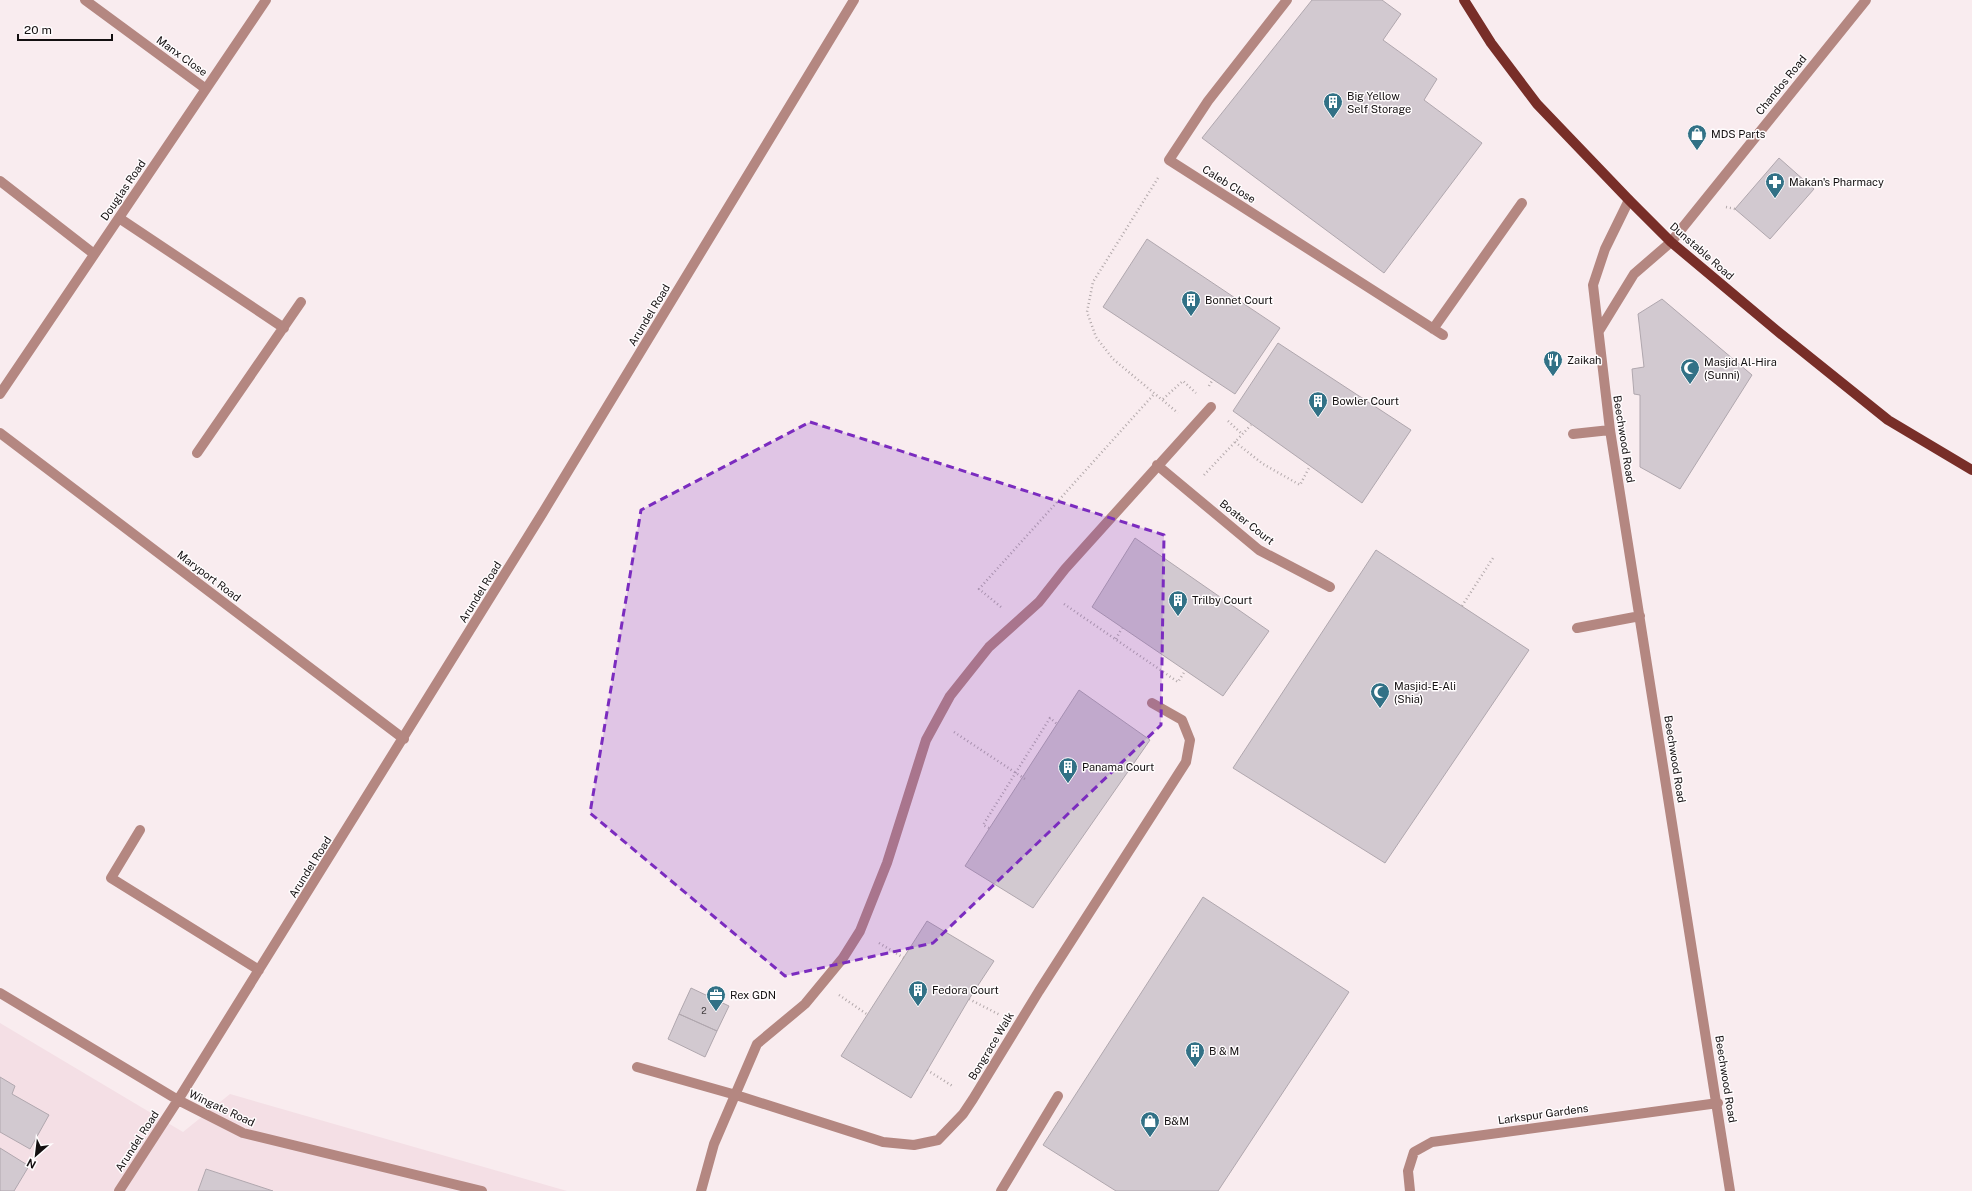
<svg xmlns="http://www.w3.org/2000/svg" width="1972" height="1191" font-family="'Public Sans',sans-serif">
	<rect width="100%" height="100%" fill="#f9ecef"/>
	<!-- built -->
	<path fill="#f4dfe5" d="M0 1023 183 1132 230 1094 567 1191H0Z"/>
	<!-- building -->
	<path fill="#d2c9d0" stroke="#b0a7ae" d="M1312 0H1382L1401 14 1383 40 1437 79 1424 100 1482 143 1384 273 1202 138Z
		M1779 158 1814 189 1770 239 1735 209Z
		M1147 239 1280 328 1235 394 1103 307Z
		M1662 299 1752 375 1680 489 1640 467V395L1634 394 1632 369 1644 367 1638 314Z
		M1278 343 1411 430 1362 503 1233 411Z
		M1135 538 1269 631 1223 696 1092 607Z
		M1376 550 1529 650 1385 863 1233 768Z
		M1079 690 1150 740 1033 908 965 866Z
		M1203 897 1349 992 1218 1191H1116L1043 1145Z
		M927 921 994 961 969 999 911 1098 841 1056Z
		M691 988 729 1006 717 1031 679 1014Z
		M679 1014 717 1031 705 1057 668 1039Z
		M0 1077 15 1086 12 1094 49 1115 30 1149 0 1132Z
		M0 1148 29 1166 14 1191H0Z
		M206 1169 273 1191H198Z"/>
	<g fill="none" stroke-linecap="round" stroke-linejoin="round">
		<!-- path -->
		<path stroke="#b3a9ab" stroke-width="2.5" stroke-dasharray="1 3" stroke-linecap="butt" d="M1158 178 1093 282 1087 312 1096 337 1113 359 1178 413
			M1726 207 1735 209
			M1209 386 1213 379
			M1163 399 1183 381 1196 393
			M1228 421 1242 434
			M1235 442 1263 464 1300 485 1310 466
			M1204 475 1251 425
			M1064 604 1178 682 1185 671
			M1462 606 1493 558
			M1001 607 979 589 1155 393
			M1116 639 1122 628
			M954 732 1025 779
			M989 828 983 825 1050 718 1057 724
			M879 943 904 958
			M839 995 868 1015
			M969 999 1000 1015
			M927 1070 954 1087"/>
		<!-- minor -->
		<path stroke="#b48781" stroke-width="10" d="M85 0 206 89
			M1287 0 1208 101 1169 160 1443 335
			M0 181 94 254
			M1629 200 1605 249 1593 285 1610 430 1730 1191
			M119 218 284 328
			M1433 329 1522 203
			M1599 331 1634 274 1671 242 1866 0
			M0 394 266 0
			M0 433 404 739
			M1573 434 1610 430
			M197 453 301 302
			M1157 465 1259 550 1330 587
			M1577 628 1640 616
			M140 830 111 878 259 970
			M0 993 178 1100 243 1133 482 1191
			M637 1067 736 1095 883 1142 914 1145 938 1140 963 1114 973 1099 1039 991 1186 762 1190 740 1182 720 1152 703
			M119 1191 178 1100 542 514 854 0
			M701 1191 714 1144 757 1044 805 1004 843 958 860 931 887 863 926 740 950 696 989 647 1039 602 1065 569 1211 407
			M1001 1191 1058 1096
			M1410 1191 1408 1171 1414 1152 1432 1142 1718 1103"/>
		<!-- major -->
		<path stroke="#782e28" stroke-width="10" d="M1464 0 1491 43 1537 104 1629 200 1671 242 1776 330 1888 420 1972 470"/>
	</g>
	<!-- marked area -->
	<path fill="#7b2cbf" fill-opacity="0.2" stroke="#7b2cbf" stroke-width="3" stroke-dasharray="8 5" stroke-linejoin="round" d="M810 422 1164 535 1161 725 933 943 785 976 590 813 641 510Z"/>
	<!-- icons -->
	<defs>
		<symbol id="building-pin" viewBox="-11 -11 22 30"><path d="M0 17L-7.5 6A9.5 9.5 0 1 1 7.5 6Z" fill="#327186" stroke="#fffcfd"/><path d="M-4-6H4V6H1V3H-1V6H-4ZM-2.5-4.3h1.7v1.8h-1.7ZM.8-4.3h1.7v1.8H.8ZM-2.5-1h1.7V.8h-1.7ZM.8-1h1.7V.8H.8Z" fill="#fff"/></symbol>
		<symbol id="shop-pin" viewBox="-11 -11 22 30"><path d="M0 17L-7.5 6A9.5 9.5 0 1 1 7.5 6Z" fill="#327186" stroke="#fffcfd"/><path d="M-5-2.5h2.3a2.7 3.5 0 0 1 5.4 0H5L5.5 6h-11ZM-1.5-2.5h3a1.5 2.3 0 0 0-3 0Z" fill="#fff"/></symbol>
		<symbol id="pharmacy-pin" viewBox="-11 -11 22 30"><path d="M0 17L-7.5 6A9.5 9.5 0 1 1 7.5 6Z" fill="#327186" stroke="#fffcfd"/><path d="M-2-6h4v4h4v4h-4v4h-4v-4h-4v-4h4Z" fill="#fff"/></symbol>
		<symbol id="restaurant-pin" viewBox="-11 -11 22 30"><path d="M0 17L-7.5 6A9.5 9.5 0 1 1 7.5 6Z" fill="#327186" stroke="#fffcfd"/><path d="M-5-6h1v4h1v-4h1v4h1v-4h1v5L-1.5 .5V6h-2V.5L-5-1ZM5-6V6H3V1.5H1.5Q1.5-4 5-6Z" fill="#fff"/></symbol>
		<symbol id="mosque-pin" viewBox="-11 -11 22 30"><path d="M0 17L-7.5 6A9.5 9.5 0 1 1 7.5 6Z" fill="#327186" stroke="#fffcfd"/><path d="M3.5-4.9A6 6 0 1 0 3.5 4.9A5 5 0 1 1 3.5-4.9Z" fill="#fff"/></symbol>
		<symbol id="office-pin" viewBox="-11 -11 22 30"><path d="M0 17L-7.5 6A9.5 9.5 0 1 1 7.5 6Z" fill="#327186" stroke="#fffcfd"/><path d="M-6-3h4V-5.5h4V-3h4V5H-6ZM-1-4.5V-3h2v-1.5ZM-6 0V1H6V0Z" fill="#fff"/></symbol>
	</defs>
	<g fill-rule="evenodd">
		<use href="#building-pin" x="1322" y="91" width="22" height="30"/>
		<use href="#shop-pin" x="1686" y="123" width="22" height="30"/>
		<use href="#pharmacy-pin" x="1764" y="171" width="22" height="30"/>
		<use href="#building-pin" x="1180" y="289" width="22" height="30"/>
		<use href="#restaurant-pin" x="1542" y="349" width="22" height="30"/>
		<use href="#mosque-pin" x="1679" y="357" width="22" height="30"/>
		<use href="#building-pin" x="1307" y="390" width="22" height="30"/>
		<use href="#building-pin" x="1167" y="589" width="22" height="30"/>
		<use href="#mosque-pin" x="1369" y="681" width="22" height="30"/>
		<use href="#building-pin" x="1057" y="756" width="22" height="30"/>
		<use href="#building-pin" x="907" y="979" width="22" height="30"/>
		<use href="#office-pin" x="705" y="984" width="22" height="30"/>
		<use href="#building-pin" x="1184" y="1040" width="22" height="30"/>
		<use href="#shop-pin" x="1139" y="1110" width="22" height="30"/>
	</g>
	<g text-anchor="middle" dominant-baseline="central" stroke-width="3" stroke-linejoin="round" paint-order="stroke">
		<!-- number labels -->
		<g font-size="9" fill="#433e40">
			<text x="704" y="1010">2</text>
		</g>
		<!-- street labels -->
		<g font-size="11" fill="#130f10" stroke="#fffcfd">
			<text transform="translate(182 56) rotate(36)">Manx Close</text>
			<text transform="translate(1781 85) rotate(-51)">Chandos Road</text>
			<text transform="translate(1229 184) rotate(32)">Caleb Close</text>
			<text transform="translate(123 190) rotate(-56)">Douglas Road</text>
			<text transform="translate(1702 251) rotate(41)">Dunstable Road</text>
			<text transform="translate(649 315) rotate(-59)">Arundel Road</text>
			<text transform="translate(1624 439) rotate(81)">Beechwood Road</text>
			<text transform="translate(1247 522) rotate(38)">Boater Court</text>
			<text transform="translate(209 576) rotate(37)">Maryport Road</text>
			<text transform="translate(480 592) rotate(-58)">Arundel Road</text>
			<text transform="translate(1675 759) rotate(81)">Beechwood Road</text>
			<text transform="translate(310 867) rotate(-58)">Arundel Road</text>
			<text transform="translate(991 1046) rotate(-59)">Bongrace Walk</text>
			<text transform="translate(1726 1079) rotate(81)">Beechwood Road</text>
			<text transform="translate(222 1108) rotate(25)">Wingate Road</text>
			<text transform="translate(1543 1114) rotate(-8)">Larkspur Gardens</text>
			<text transform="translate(137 1141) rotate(-57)">Arundel Road</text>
		</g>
		<!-- poi labels -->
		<g font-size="11" fill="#130f10" stroke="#fffcfd" text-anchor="start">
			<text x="1347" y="96">Big Yellow<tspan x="1347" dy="13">Self Storage</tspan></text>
			<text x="1711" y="134">MDS Parts</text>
			<text x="1789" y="182">Makan's Pharmacy</text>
			<text x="1205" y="300">Bonnet Court</text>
			<text x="1567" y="360">Zaikah</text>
			<text x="1704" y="362">Masjid Al-Hira<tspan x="1704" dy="13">(Sunni)</tspan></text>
			<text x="1332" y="401">Bowler Court</text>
			<text x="1192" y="600">Trilby Court</text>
			<text x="1394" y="686">Masjid-E-Ali<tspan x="1394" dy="13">(Shia)</tspan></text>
			<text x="1082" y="767">Panama Court</text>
			<text x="932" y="990">Fedora Court</text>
			<text x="730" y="995">Rex GDN</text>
			<text x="1209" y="1051">B &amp; M</text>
			<text x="1164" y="1121">B&amp;M</text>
		</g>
	</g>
	<!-- north arrow -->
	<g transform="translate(36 1155) rotate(208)" stroke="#fffcfd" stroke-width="3" paint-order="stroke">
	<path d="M0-3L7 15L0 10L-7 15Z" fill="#130f10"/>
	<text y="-6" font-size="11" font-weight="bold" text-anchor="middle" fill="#130f10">N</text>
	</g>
	<!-- scale -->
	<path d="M18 34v6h94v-6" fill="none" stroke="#130f10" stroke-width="2"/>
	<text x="24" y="34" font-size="12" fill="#130f10" stroke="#fffcfd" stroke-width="3" paint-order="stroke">20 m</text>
</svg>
